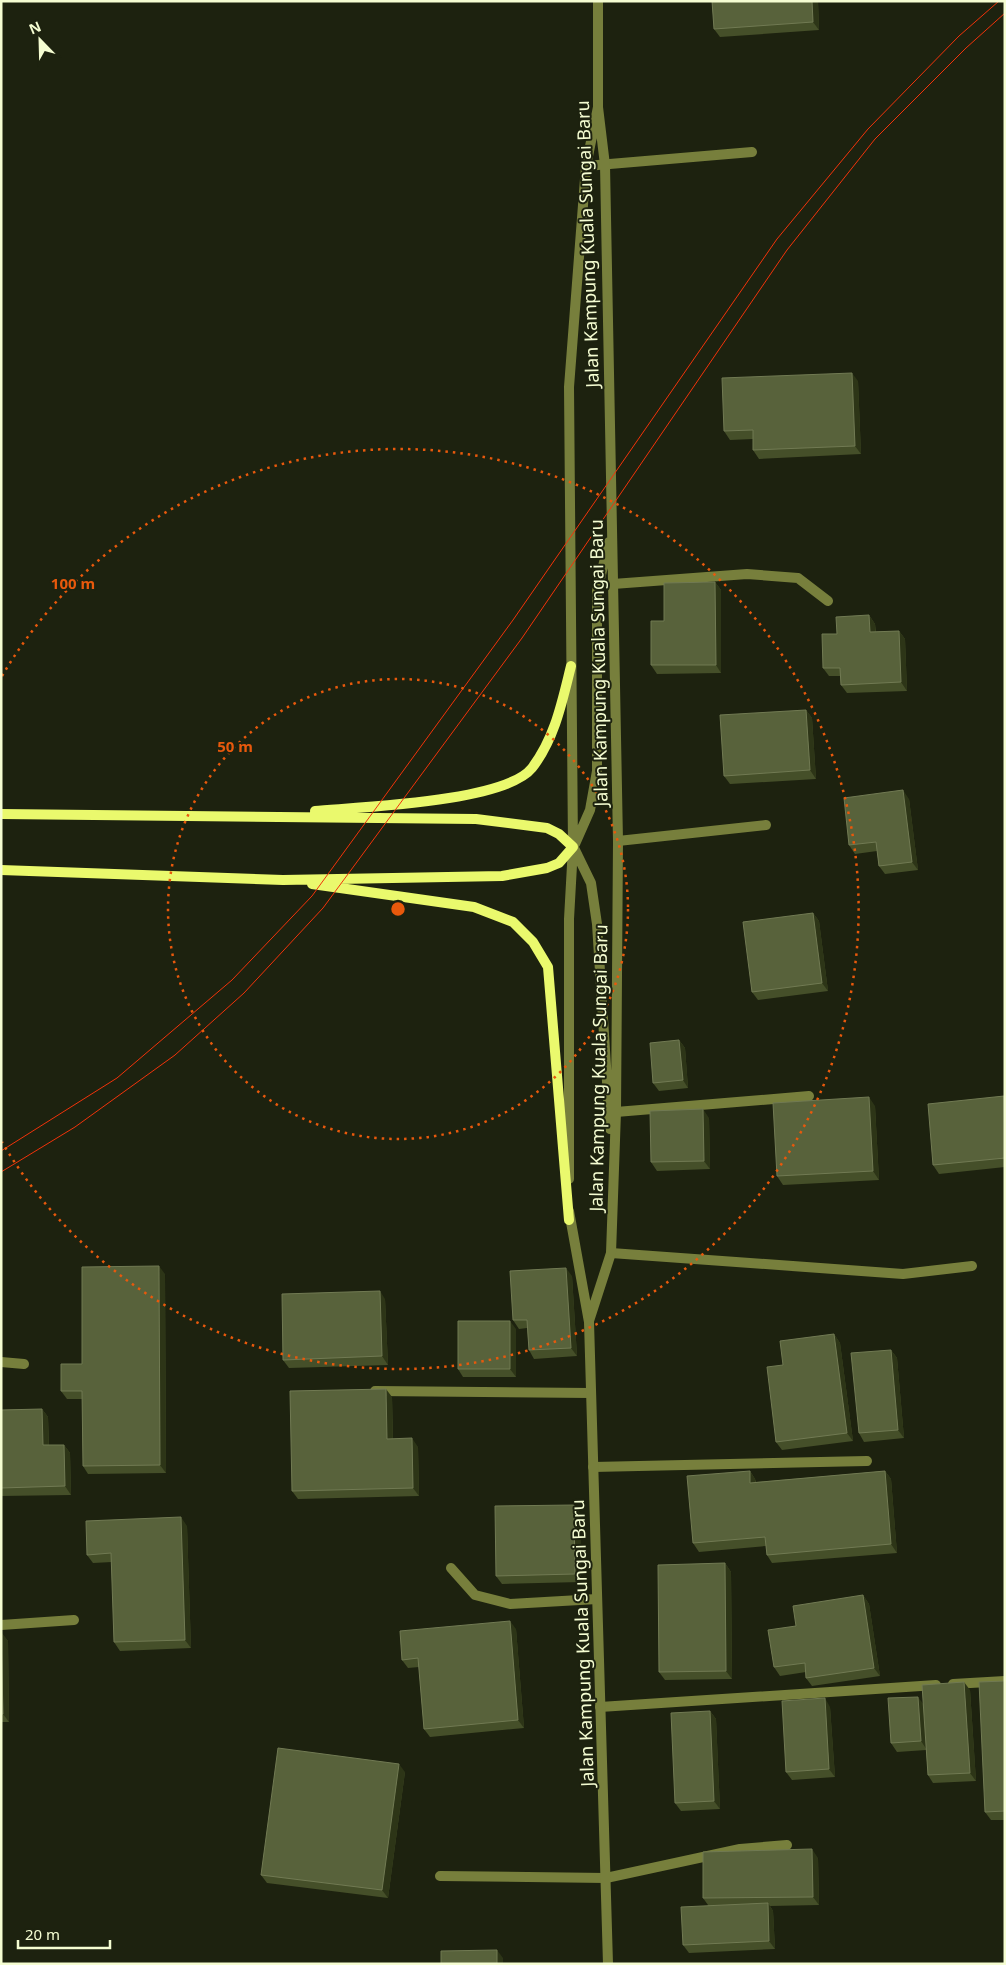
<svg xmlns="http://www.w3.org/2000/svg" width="1006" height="1965" font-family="'Noto Sans',sans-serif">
	<rect width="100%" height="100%" fill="#1d220f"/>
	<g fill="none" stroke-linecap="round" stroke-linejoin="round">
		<!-- service -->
		<path stroke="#777f3c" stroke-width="10" d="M586 166 752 152
			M613 584 747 574 798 578 828 601
			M618 841 766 825
			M616 1112 809 1096
			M611 1253 903 1274 972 1266
			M1 1362 24 1364
			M375 1391 591 1393
			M593 1467 867 1461
			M451 1568 475 1595 510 1604 597 1599
			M1 1625 74 1620
			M953 1684 1005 1681
			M600 1707 936 1685
			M440 1876 606 1878 740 1849 787 1845"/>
		<!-- tertiary -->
		<path stroke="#777f3c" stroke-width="10" d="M575 844 590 810 597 771V591L609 542
			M574 848 591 883 597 924 610 1129
			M569 1179V919L573 847 569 387 586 166 598 107
			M569 1211 589 1322 608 1964
			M589 1321 611 1253 616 1112 618 841 605 165 598 107V1"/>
		<!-- secondary -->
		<path stroke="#eaf96d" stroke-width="10" d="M315 811C360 807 505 802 532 768 555 738 562 702 571 666
			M1 814 476 819 547 828 559 834 573 847 559 863 547 868 502 876 283 880 1 870
			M312 884 474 907 513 922 533 942 548 967 569 1220"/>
		<!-- tram -->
		<path stroke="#f1330a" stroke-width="1" d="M1 1151 117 1078 232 980 312 896 513 620 777 239 868 129 959 36 999 1
			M1 1172 75 1127 175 1055 244 993 323 908 522 638 787 250 875 139 966 48 1005 13"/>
	</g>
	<!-- wall -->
	<path fill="#454f29" d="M712 1H818L819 30 720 37 714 29Z
		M858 381 861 454 759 459 753 450V439L730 440 724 431Z
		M715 582 721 590V673L657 674 651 665 664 621Z
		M869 615 875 624 876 632 899 631 905 639 907 691 847 693 841 685 840 676H829L823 668 837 634Z
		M806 710 812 718 816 779 730 784 724 776Z
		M909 799 918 870 885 874 879 866 877 851 855 854 849 845Z
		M813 913 819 921 828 991 758 1000 752 992Z
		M679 1040 685 1048 688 1088 659 1091 653 1083Z
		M1004 1096 1005 1167 939 1174 933 1165Z
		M875 1106 879 1180 783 1185 777 1176Z
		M709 1118 710 1169 657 1171 651 1162Z
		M165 1274 166 1473 88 1474 83 1466 82 1399H67L61 1391 82 1364Z
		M572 1276 577 1356 534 1359 529 1350 527 1328 519 1329 513 1320Z
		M385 1299 388 1365 289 1368 283 1360Z
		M516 1329V1377H463L458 1369Z
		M834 1334 840 1343 853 1441 782 1450 776 1442 783 1365Z
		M891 1350 897 1358 904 1438 864 1442 859 1433Z
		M392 1397 393 1439 418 1447 419 1496 298 1499 292 1491Z
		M42 1409 48 1417 49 1445H64L70 1453 71 1495 1 1496V1410Z
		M750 1471 755 1479 756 1482 885 1471 891 1479 897 1553 772 1563 767 1555 766 1546 699 1552 693 1543Z
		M580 1513 581 1582 502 1584 496 1576Z
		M187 1526 191 1648 120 1651 114 1642 112 1562 93 1563 87 1555Z
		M725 1563 731 1572 732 1679 665 1680 659 1672Z
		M863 1595 869 1604 880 1676 812 1686 806 1678V1672L780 1676 774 1667Z
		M516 1629 524 1728 430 1737 424 1729 419 1667 408 1668 402 1660Z
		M1 1633 8 1641 9 1722H1Z
		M1005 1681V1820H991L985 1812Z
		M970 1690 976 1781 933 1783 928 1775 926 1750 897 1752 891 1743 923 1704Z
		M830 1707 835 1777 792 1780 786 1772Z
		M710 1711 716 1719 720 1809 681 1811 675 1803Z
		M405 1772 388 1898 267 1883 261 1875Z
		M818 1858 819 1905 770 1906 773 1911 775 1949 689 1953 683 1945 708 1905 703 1898Z"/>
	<!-- shaded-wall -->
	<path fill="#2d3517" d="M812 1H818L819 30 813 22Z
		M852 373 858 381 861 454 855 446Z
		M715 582 721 590V673L716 665Z
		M869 615 875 624 876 640 870 632Z
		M899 631 905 639 907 691 901 682Z
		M806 710 812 718 816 779 810 770Z
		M903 790 909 799 918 870 912 862Z
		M813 913 819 921 828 991 822 983Z
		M679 1040 685 1048 688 1088 683 1080Z
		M869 1097 875 1106 879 1180 873 1171Z
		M703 1109 709 1118 710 1169 704 1161Z
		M159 1266 165 1274 166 1473 160 1465Z
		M566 1268 572 1276 577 1356 571 1348Z
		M380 1291 385 1299 388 1365 382 1356Z
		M510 1321 516 1329V1377L510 1369Z
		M834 1334 840 1343 853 1441 847 1433Z
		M891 1350 897 1358 904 1438 898 1430Z
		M386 1389 392 1397 393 1447 387 1439Z
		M42 1409 48 1417 49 1453 43 1445Z
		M412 1438 418 1447 419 1496 413 1488Z
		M64 1445 70 1453 71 1495 65 1486Z
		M750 1471 755 1479 756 1491 750 1483Z
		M885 1471 891 1479 897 1553 891 1544Z
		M574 1505 580 1513 581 1582 575 1574Z
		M181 1517 187 1526 191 1648 185 1640Z
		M725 1563 731 1572 732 1679 726 1671Z
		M863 1595 869 1604 880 1676 874 1668Z
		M510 1621 516 1629 524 1728 518 1720Z
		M2 1633 8 1641 9 1722 3 1714Z
		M964 1682 970 1690 976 1781 970 1773Z
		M918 1697 924 1705 927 1750 921 1741Z
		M825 1698 830 1707 835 1777 829 1769Z
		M710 1711 716 1719 720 1809 714 1801Z
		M399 1764 405 1772 388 1898 382 1890Z
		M812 1849 818 1858 819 1905 813 1897Z
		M768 1903 773 1911 775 1949 769 1941Z
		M497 1950 503 1958V1964H497Z"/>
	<!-- building -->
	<path fill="#58623b" stroke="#717a53" d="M712 1H812L813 22 714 29Z
		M852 373 855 446 753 450V430L724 431 722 378Z
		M715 582 716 665H651V621H664V583Z
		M869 615 870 632 899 631 901 682 841 685 840 668H823L822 634H837L836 617Z
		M806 710 810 770 724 776 720 715Z
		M903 790 912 862 879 866 876 842 849 845 844 798Z
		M813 913 822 983 752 992 743 922Z
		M679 1040 683 1080 653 1083 650 1043Z
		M1004 1096 1005 1158 933 1165 928 1104Z
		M869 1097 873 1171 777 1176 773 1103Z
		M703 1109 704 1161 651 1162 650 1111Z
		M159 1266 160 1465 83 1466 82 1391H61V1364H82V1267Z
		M566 1268 571 1348 529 1350 527 1320H513L510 1271Z
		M380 1291 382 1356 283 1360 282 1294Z
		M458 1321H510V1369H458Z
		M834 1334 847 1433 776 1442 767 1367 783 1365 780 1341Z
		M891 1350 898 1430 859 1433 851 1353Z
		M386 1389 387 1439 412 1438 413 1488 292 1491 290 1391Z
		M42 1409 43 1445H64L65 1486 1 1488V1410Z
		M750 1471V1483L885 1471 891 1544 767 1555 765 1537 693 1543 687 1476Z
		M574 1505 575 1574 496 1576 495 1506Z
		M181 1517 185 1640 114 1642 111 1553 87 1555 86 1521Z
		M725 1563 726 1671 659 1672 658 1565Z
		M863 1595 874 1668 806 1678 805 1663 774 1667 768 1630 796 1626 793 1606Z
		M510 1621 518 1720 424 1729 418 1658 402 1660 400 1631Z
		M1 1633 3 1714H1Z
		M1005 1681V1811L985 1812 979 1682Z
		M964 1682 970 1773 928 1775 922 1685Z
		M918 1697 921 1741 891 1743 888 1698Z
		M825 1698 829 1769 786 1772 782 1701Z
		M710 1711 714 1801 675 1803 671 1713Z
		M278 1748 399 1764 382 1890 261 1875Z
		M812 1849 813 1897 703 1898V1852Z
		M768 1903 769 1941 683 1945 681 1907Z
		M497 1950V1964H441V1951Z"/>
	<!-- distance rings -->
	<g fill="none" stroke="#e8590c" stroke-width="2.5" stroke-dasharray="2.5 5">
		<circle cx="398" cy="909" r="230"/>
		<path d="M2 676A460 460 0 1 1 2 1142"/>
	</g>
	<g text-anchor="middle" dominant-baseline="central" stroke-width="4" stroke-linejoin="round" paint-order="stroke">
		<!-- street labels -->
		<g font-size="18" fill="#f5fdd2" stroke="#1d220f">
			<text transform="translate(587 244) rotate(-92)">Jalan Kampung Kuala Sungai Baru</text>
			<text transform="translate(598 663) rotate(-91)">Jalan Kampung Kuala Sungai Baru</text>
			<text transform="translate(598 1068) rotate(-89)">Jalan Kampung Kuala Sungai Baru</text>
			<text transform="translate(582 1643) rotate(-92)">Jalan Kampung Kuala Sungai Baru</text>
		</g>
	</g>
	<circle cx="398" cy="909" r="8" fill="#e8590c" stroke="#1d220f" stroke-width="2.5"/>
	<g font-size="15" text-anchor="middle" font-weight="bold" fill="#e8590c" stroke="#1d220f" stroke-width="4" stroke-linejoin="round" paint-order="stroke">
		<text x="73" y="589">100 m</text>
		<text x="235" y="752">50 m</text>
	</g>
	<!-- border -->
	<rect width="1006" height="1965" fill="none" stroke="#f5fdd2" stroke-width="5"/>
	<!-- north arrow -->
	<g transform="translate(40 40) rotate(337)" stroke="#1d220f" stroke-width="4" paint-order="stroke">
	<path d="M0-4L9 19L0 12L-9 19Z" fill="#f5fdd2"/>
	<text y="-8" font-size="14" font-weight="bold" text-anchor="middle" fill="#f5fdd2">N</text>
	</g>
	<!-- scale -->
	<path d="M18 1940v8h92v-8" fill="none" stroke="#f5fdd2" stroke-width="2.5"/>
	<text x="25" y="1940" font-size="15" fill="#f5fdd2" stroke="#1d220f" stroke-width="4" paint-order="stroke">20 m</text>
</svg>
